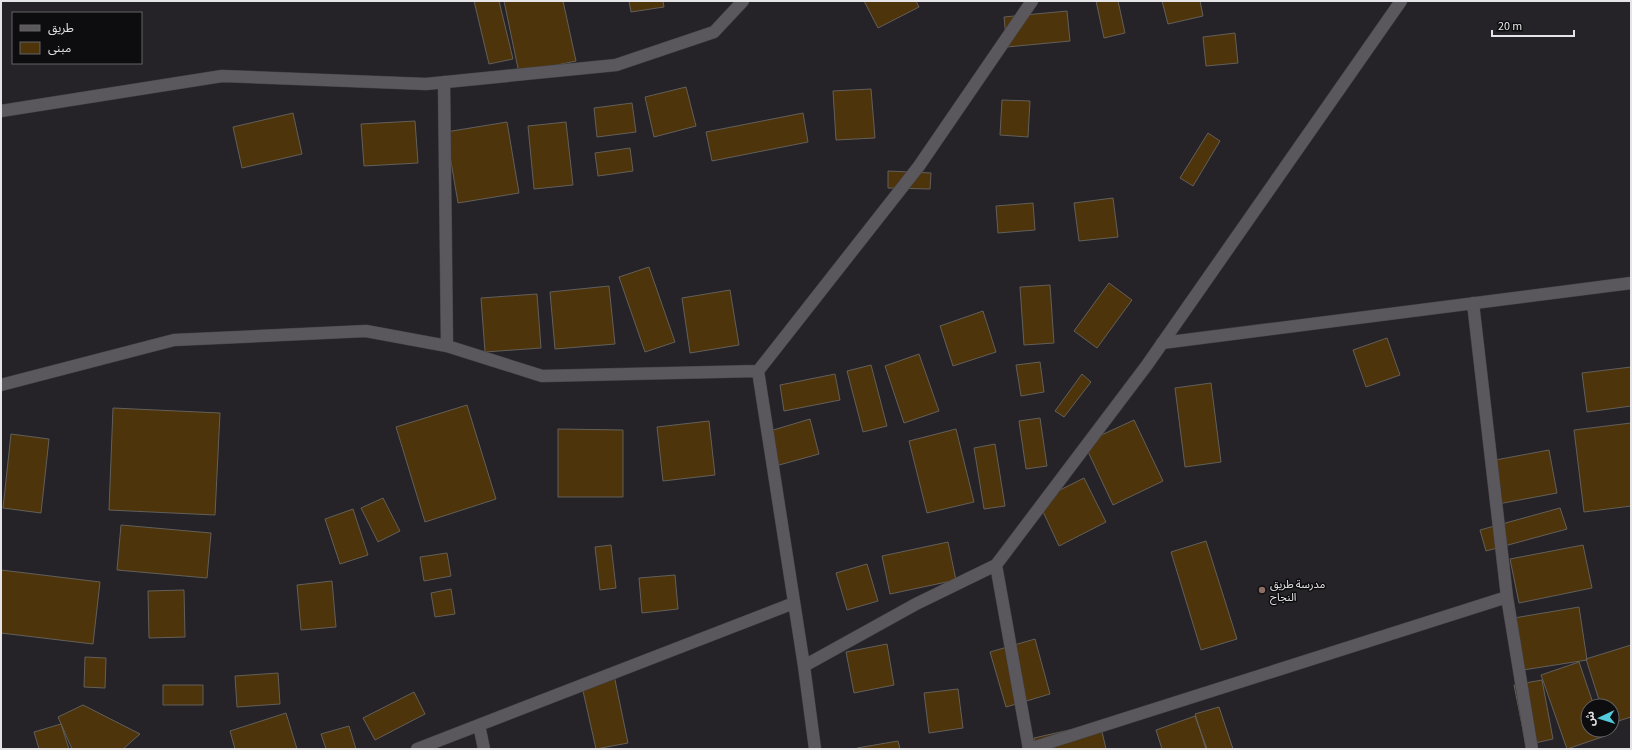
<svg xmlns="http://www.w3.org/2000/svg" width="1632" height="750" font-family="'Source Sans 3','Noto Sans Arabic',sans-serif">
	<rect width="100%" height="100%" fill="#252327"/>
	<!-- building -->
	<path fill="#4e340b" stroke="#625f5a" d="M474 1H499L513 59 489 64Z
		M504 1H563L576 61 519 73Z
		M629 1H663L664 7 631 12Z
		M864 1H916L919 7 878 28Z
		M1096 1H1118L1125 33 1104 38Z
		M1162 1H1200L1203 16 1168 24Z
		M1067 11 1070 41 1007 47 1004 17Z
		M1235 33 1238 63 1206 66 1203 37Z
		M686 87 696 126 654 137 645 97Z
		M871 89 875 138 836 140 833 91Z
		M1002 100 1030 101 1028 137 1000 135Z
		M632 103 636 132 597 137 594 108Z
		M293 113 302 154 242 168 233 127Z
		M803 113 808 142 712 161 706 132Z
		M415 121 418 163 364 166 361 124Z
		M507 122 519 193 458 203 446 132Z
		M566 122 573 185 534 189 528 126Z
		M1208 133 1220 141 1193 186 1180 178Z
		M630 148 633 171 598 176 595 153Z
		M888 171 931 173 930 189 888 188Z
		M1113 198 1118 237 1079 241 1074 203Z
		M1033 203 1035 230 998 233 996 206Z
		M649 267 675 342 645 352 619 277Z
		M1109 283 1132 300 1097 348 1074 331Z
		M1050 285 1054 343 1024 345 1020 287Z
		M609 286 615 344 555 349 550 292Z
		M730 290 739 345 690 353 682 298Z
		M537 294 541 348 485 352 481 298Z
		M983 311 996 352 953 366 940 326Z
		M1387 338 1400 375 1366 387 1353 350Z
		M919 354 939 411 904 423 885 366Z
		M1040 362 1044 392 1021 396 1016 365Z
		M871 365 887 426 863 432 847 371Z
		M1631 367V406L1587 412 1582 373Z
		M835 374 840 400 784 411 780 385Z
		M1082 374 1091 382 1064 417 1055 411Z
		M1211 383 1221 462 1185 467 1175 388Z
		M467 405 496 499 425 522 396 427Z
		M113 408 220 413 215 515 109 510Z
		M1040 418 1047 466 1026 469 1019 421Z
		M810 419 819 454 779 465 770 431Z
		M1134 420 1163 481 1113 505 1084 443Z
		M709 421 715 475 663 481 657 427Z
		M1631 423V506L1584 512 1574 430Z
		M558 429 623 430V497H558Z
		M956 429 974 502 927 513 909 441Z
		M11 434 49 439 41 513 3 508Z
		M995 444 1005 506 984 509 974 448Z
		M1549 450 1557 493 1498 504 1490 461Z
		M1084 478 1106 522 1059 546 1038 501Z
		M383 498 400 531 378 542 361 508Z
		M1560 508 1567 529 1486 551 1480 530Z
		M353 509 368 555 340 564 325 519Z
		M121 525 211 533 207 578 117 570Z
		M1206 541 1237 639 1201 650 1171 552Z
		M948 542 956 580 890 594 882 556Z
		M611 545 616 588 600 590 595 547Z
		M1583 545 1592 588 1519 603 1510 559Z
		M447 553 451 576 424 581 420 557Z
		M867 564 878 601 847 610 836 573Z
		M1 570 100 582 93 644 1 633Z
		M675 575 678 609 642 613 639 578Z
		M332 581 336 627 301 630 297 585Z
		M451 589 455 614 435 617 431 593Z
		M184 590 185 637 149 638 148 591Z
		M1579 607 1587 660 1523 670 1514 618Z
		M1035 639 1050 694 1006 707 990 652Z
		M887 644 894 685 854 693 846 652Z
		M1631 645V717L1612 723V706H1601L1586 659Z
		M85 657 106 658 105 688 84 687Z
		M1579 662 1594 706H1588V730H1603L1605 736 1567 749 1541 675Z
		M278 673 280 704 237 707 235 676Z
		M614 675 628 743 596 749 581 682Z
		M1542 680 1553 739 1526 745 1514 685Z
		M163 685H203V705H163Z
		M958 689 963 728 929 733 924 693Z
		M414 692 425 714 375 740 363 718Z
		M83 705 140 734 123 749H72L58 717Z
		M1219 707 1233 749H1206L1195 714Z
		M286 713 297 749H235L230 731Z
		M1195 716 1207 749H1162L1156 730Z
		M1100 723 1106 749H1037L1034 738Z
		M61 724 69 749H39L34 732Z
		M349 726 356 749H326L321 734Z
		M898 741 900 749H857V748Z"/>
	<g fill="none" stroke-linecap="round" stroke-linejoin="round">
		<defs>
			<path id="minor" d="M444 82 447 346
				M1 111 222 76 426 84 616 65 714 32 743 1
				M1473 303 1507 597 1532 749
				M1162 343 1631 283
				M1 385 174 340 366 331 447 346 542 376 758 371
				M996 565 1029 749 1507 597
				M804 666 916 604 996 565 1147 365 1401 1
				M479 725 484 749
				M417 749 794 603
				M815 749 804 666 758 371 919 166 1032 1"/>
		</defs>
		<!-- minor casing -->
		<use href="#minor" stroke="#424044" stroke-width="13"/>
		<!-- minor -->
		<use href="#minor" stroke="#5a585d" stroke-width="12"/>
	</g>
	<!-- markers -->
	<circle fill="#8d6e63" stroke="#0d0d0f" stroke-width="1.5" cx="1262" cy="590" r="4"/>
	<g text-anchor="middle" dominant-baseline="central" stroke-width="3" stroke-linejoin="round" paint-order="stroke">
		<!-- poi labels -->
		<g font-size="11" fill="#e5e4e7" stroke="#0d0d0f" text-anchor="start">
			<text x="1270" y="584">مدرسة طريق<tspan x="1270" dy="13">النجاح</tspan></text>
		</g>
	</g>
	<!-- border -->
	<rect width="1632" height="750" fill="none" stroke="#e5e4e7" stroke-width="4"/>
	<!-- legend -->
	<rect x="12" y="12" width="130" height="52" fill="#0d0d0f" stroke="#636365"/>
	<rect x="20" y="25" width="20" height="6" fill="#5a585d" stroke="#636365"/>
	<text x="48" y="32" font-size="12" fill="#e5e4e7">طريق</text>
	<rect x="20" y="42" width="20" height="12" fill="#4e340b" stroke="#636365"/>
	<text x="48" y="52" font-size="12" fill="#e5e4e7">مبنى</text>
	<!-- north arrow -->
	<g transform="translate(1600 718) rotate(266)"><circle r="19" fill="#0d0d0f" stroke="#636365"/>
	<path d="M0-3L7 15L0 10L-7 15Z" fill="#54cadd"/>
	<text y="-6" font-size="11" font-weight="bold" text-anchor="middle" fill="#e5e4e7">ش</text>
	</g>
	<!-- scale -->
	<path d="M1492 30v6h82v-6" fill="none" stroke="#e5e4e7" stroke-width="2"/>
	<text x="1498" y="30" font-size="12" fill="#e5e4e7" stroke="#0d0d0f" stroke-width="3" paint-order="stroke">20 m</text>
</svg>
